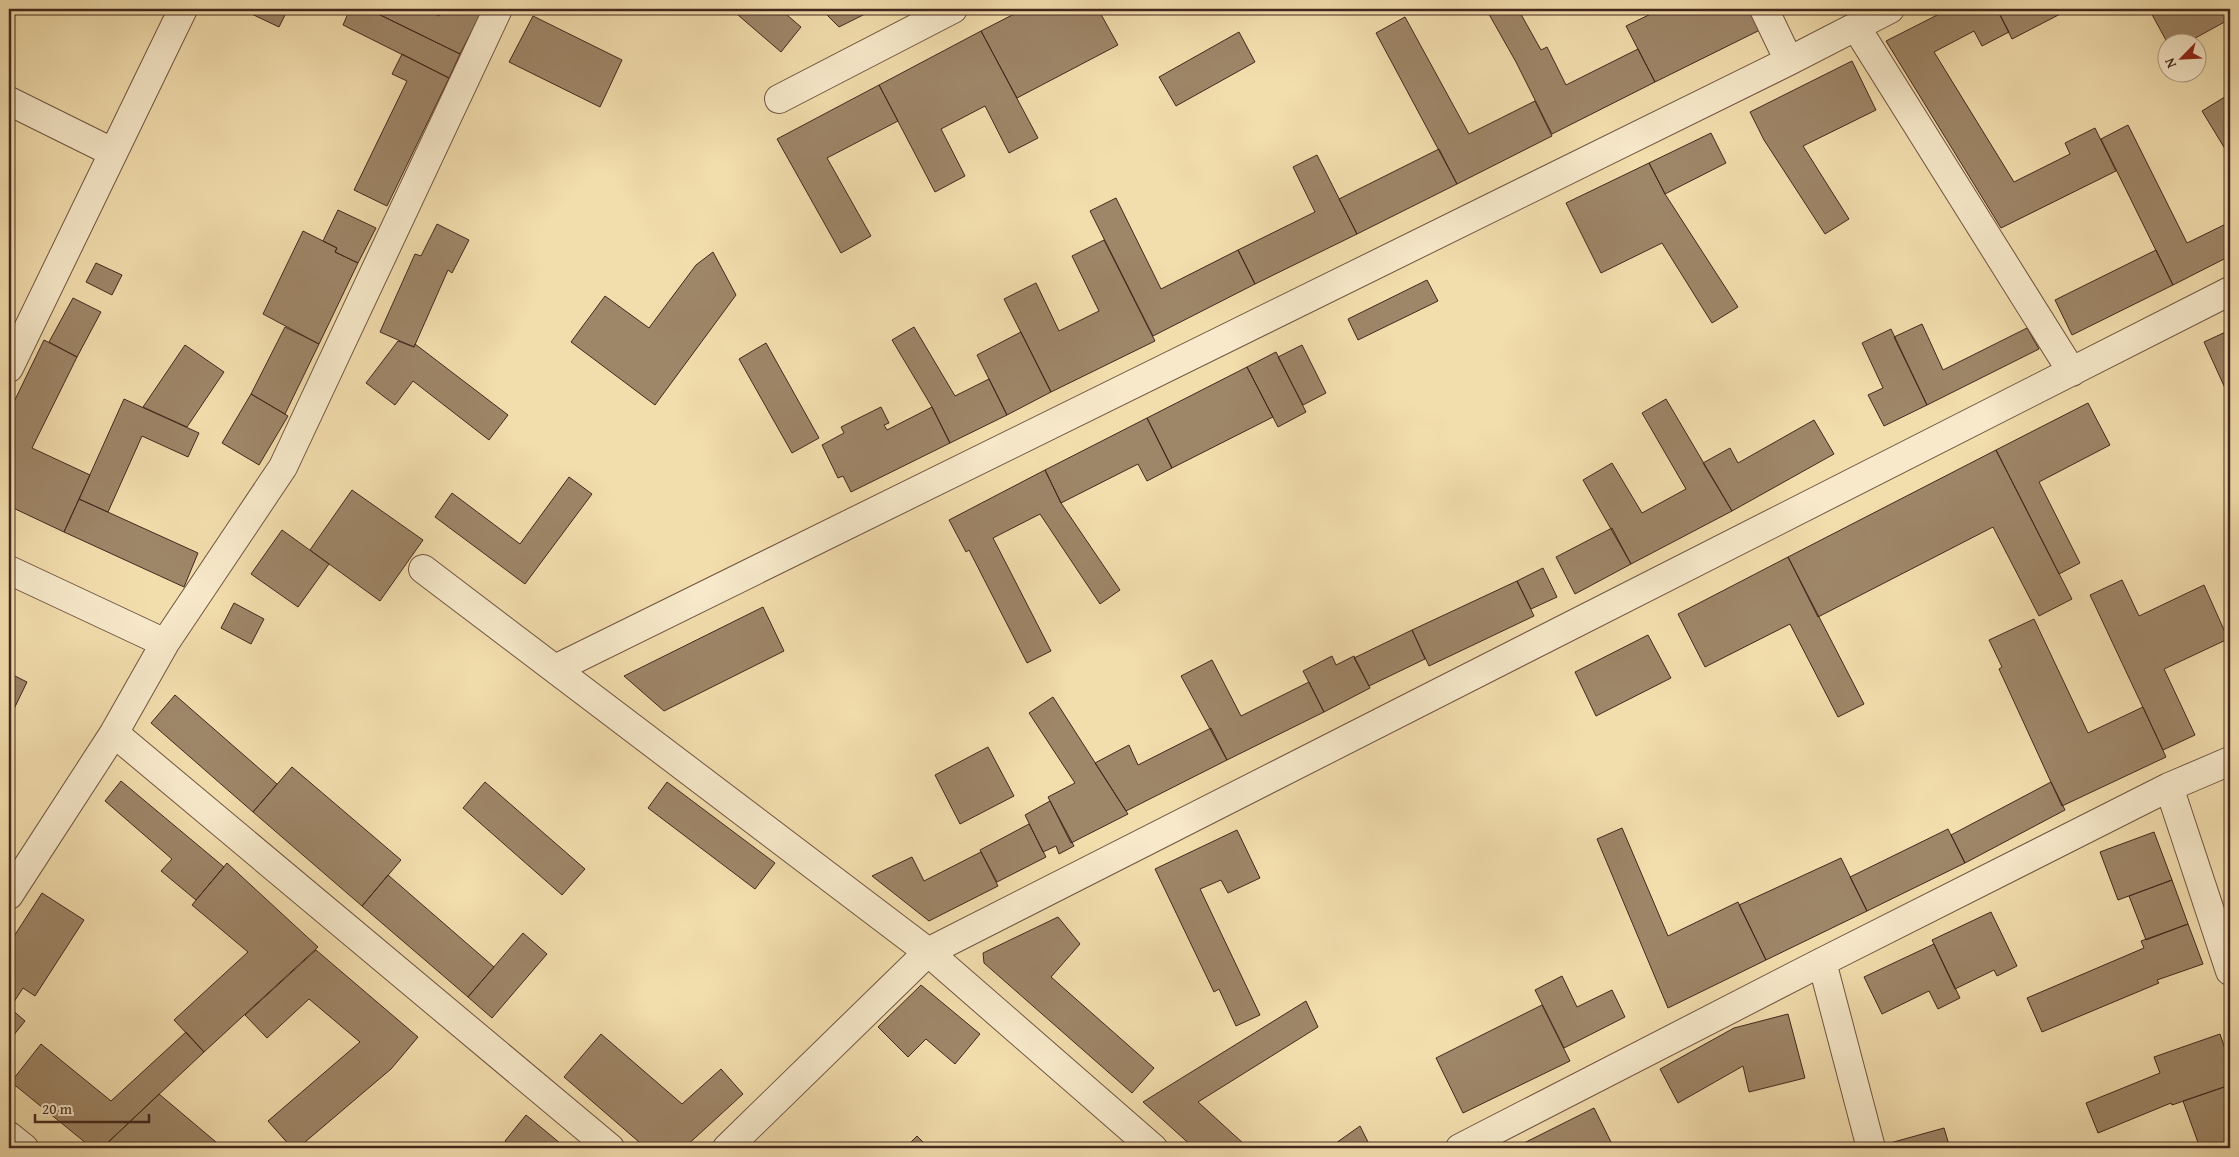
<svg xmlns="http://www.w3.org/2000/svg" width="2239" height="1157" font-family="'Gentium Book Plus',serif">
	<rect width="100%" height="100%" fill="#f2ddad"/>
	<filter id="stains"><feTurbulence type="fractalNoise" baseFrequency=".004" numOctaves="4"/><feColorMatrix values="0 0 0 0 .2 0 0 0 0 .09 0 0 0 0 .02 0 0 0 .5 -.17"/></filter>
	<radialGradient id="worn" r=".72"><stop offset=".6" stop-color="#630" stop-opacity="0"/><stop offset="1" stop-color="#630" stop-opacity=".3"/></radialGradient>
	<!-- building -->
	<path fill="#9e8668" stroke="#43281d" d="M241 9H288L279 27Z
		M350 9H368L460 54 449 78 343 25Z
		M368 9H424L439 16 442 9H483L460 54Z
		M731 9H780L801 27 781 52Z
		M821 9H875L839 27Z
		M1024 9H1098L1118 45 1017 98 981 31Z
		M1486 9H1518L1541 50 1547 47 1566 85 1638 49 1655 82 1552 134 1516 62Z
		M1661 9H1755L1764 28 1655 82 1626 26Z
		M1949 9H1997L2009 32 1982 46 1974 31 1934 52 2014 182 2070 154 2065 143 2095 128 2116 171 2001 228 1886 41Z
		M1997 9H2070L2012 39Z
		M2149 9H2230V19L2188 42H2167Z
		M533 16 622 60 600 107 509 62Z
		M1405 17 1469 134 1535 101 1552 136 1457 184 1376 33Z
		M981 31 1038 138 1009 153 985 106 941 129 965 176 935 192 879 85Z
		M1239 32 1255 62 1176 106 1159 77Z
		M402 54 449 78 387 206 354 190 407 81 392 74Z
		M1852 61 1876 110 1803 146 1849 219 1825 234 1764 140 1750 112Z
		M879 85 898 121 827 158 871 236 841 253 777 139Z
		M2228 95 2230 100V157L2202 111Z
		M2128 125 2187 243 2230 222V256L2173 285 2101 139Z
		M1711 133 1726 163 1665 194 1649 163Z
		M1439 149 1457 184 1357 234 1339 199Z
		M1317 155 1357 234 1255 284 1238 250 1315 212 1293 167Z
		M1649 163 1665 194 1738 307 1712 323 1662 243 1601 273 1566 203Z
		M1116 198 1161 289 1238 250 1255 284 1153 336 1090 211Z
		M338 210 376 228 358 263 335 252 337 248 323 241Z
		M437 224 469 240 452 273 448 270 414 347 380 332 415 254 421 256Z
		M303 231 337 248 335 252 358 263 319 344 263 314Z
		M1104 240 1155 341 1051 392 1004 299 1036 283 1059 331 1099 311 1072 256Z
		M2156 250 2173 285 2072 335 2055 300Z
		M713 252 736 295 655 405 571 342 605 296 649 328 696 265Z
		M96 263 122 275 112 295 86 282Z
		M1427 280 1438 301 1358 340 1348 319Z
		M73 298 101 312 77 357 49 342Z
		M1922 324 1943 370 2027 328 2039 349 1927 405 1894 337Z
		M285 327 319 344 285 414 251 394Z
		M914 327 955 396 989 379 1007 415 950 443 932 407 892 340Z
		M1891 329 1927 405 1884 426 1868 395 1883 388 1862 343Z
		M2230 330V399L2204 342Z
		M1021 332 1051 392 1007 415 977 355Z
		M44 340 77 357 32 448 90 475 64 532 9 506V412Z
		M398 341 414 347 415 344 508 415 489 440 413 381 395 405 366 383Z
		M766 343 819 438 792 453 739 359Z
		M185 345 224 372 187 427 143 407Z
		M1302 345 1326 393 1303 405 1278 357Z
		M1276 352 1306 412 1278 427 1247 367Z
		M1247 367 1273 417 1172 468 1147 418Z
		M251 394 288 416 259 465 222 443Z
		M124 399 199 433 188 457 142 436 108 512 79 499Z
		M1666 399 1732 511 1631 564 1583 480 1612 463 1642 513 1686 489 1642 413Z
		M2088 403 2110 445 2039 482 2080 563 2059 574 1996 450Z
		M881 407 889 423 884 425 887 430 932 407 950 443 851 492 843 476 838 478 822 445 844 433 841 427Z
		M1147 418 1172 468 1147 481 1138 464 1061 503 1045 470Z
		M1814 420 1834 454 1732 511 1703 463 1730 448 1738 463Z
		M1996 450 2072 599 2039 616 1993 527 1818 617 1788 557Z
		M1045 470 1061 503 1120 590 1100 604 1040 514 993 538 1051 651 1027 663 969 550 966 552 949 520Z
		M569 477 592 494 525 584 435 517 452 493 520 544Z
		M352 490 423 540 380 601 310 550Z
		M79 499 198 553 184 587 64 532Z
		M1612 528 1631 564 1575 594 1556 557Z
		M282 530 329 564 298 607 251 574Z
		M1788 557 1864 704 1838 717 1790 624 1705 667 1678 614Z
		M1543 568 1557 597 1531 609 1517 581Z
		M2122 580 2139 616 2204 585 2228 639 2164 669 2195 735 2163 750 2090 595Z
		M1517 581 1534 616 1429 666 1412 630Z
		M234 603 264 619 251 644 221 628Z
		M763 607 784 651 664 711 624 676Z
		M2034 619 2088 733 2143 707 2166 757 2062 806 1999 669 2002 667 1989 640Z
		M1412 630 1425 659 1369 686 1354 658Z
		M1648 635 1671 678 1596 716 1575 672Z
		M1332 656 1336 665 1354 656 1370 688 1324 712 1303 671Z
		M1212 660 1241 716 1309 682 1324 712 1227 760 1181 676Z
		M9 673 27 682 12 713 9 711Z
		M175 695 277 784 253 812 151 723Z
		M1053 697 1128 814 1071 843 1048 797 1075 783 1029 713Z
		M1211 728 1227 760 1126 811 1095 763 1129 745 1138 765Z
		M988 747 1014 796 960 824 935 775Z
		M292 767 401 860 362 906 253 812Z
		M121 781 224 867 196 900 161 871 172 859 105 801Z
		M485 782 585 869 562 895 463 808Z
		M667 782 775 863 755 889 648 808Z
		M2051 782 2065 810 1965 863 1951 835Z
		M1050 801 1074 846 1059 854 1056 846 1043 852 1025 815Z
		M1029 824 1046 857 997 882 980 850Z
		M1622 828 1668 936 1738 902 1766 960 1668 1008 1597 839Z
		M1948 829 1965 863 1867 911 1850 877Z
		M1237 830 1260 878 1228 893 1221 880 1200 889 1260 1015 1236 1026 1219 989 1214 992 1155 869Z
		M2154 832 2172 880 2118 900 2100 852Z
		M981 852 998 886 929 921 872 876 912 857 924 881Z
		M1841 858 1867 911 1766 960 1739 905Z
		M227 863 318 947 204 1052 174 1020 248 952 192 905Z
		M388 875 494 967 468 997 362 906Z
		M2172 880 2188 924 2146 940 2129 896Z
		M42 893 84 920 35 996 23 988 10 1008 25 1021 9 1041V944Z
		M1991 912 2017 966 1997 976 1994 970 1955 989 1932 940Z
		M1058 917 1080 944 1051 977 1154 1068 1132 1093 984 963 983 953Z
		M2188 924 2203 964 2157 980 2159 983 2042 1032 2027 998 2144 948 2141 941Z
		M523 933 547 954 492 1018 468 997Z
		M1934 944 1960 998 1938 1009 1929 991 1882 1014 1864 977Z
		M316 950 418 1037 391 1069 298 1148H292L268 1121 360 1042 309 999 267 1038 245 1015Z
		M1562 976 1577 1007 1612 990 1625 1017 1564 1048 1535 990Z
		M921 985 980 1034 955 1064 926 1039 908 1057 878 1027Z
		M1306 1001 1318 1027 1198 1102 1244 1144 1237 1148H1194L1143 1102Z
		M1542 1005 1570 1061 1463 1113 1436 1058Z
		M1788 1014 1805 1078 1749 1092 1743 1066 1678 1103 1660 1069 1734 1028Z
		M186 1032 204 1052 102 1148H92L11 1082 41 1044 111 1101Z
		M601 1034 682 1104 721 1069 743 1094 684 1148H646L564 1077Z
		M2220 1034 2230 1064V1085L2172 1105 2171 1103 2098 1133 2086 1103 2160 1073 2154 1057Z
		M2230 1085V1148H2200L2183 1101Z
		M159 1094 223 1148H102Z
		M1594 1108 1614 1148H1514Z
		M526 1115 566 1148H514L505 1141Z
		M1360 1126 1371 1148H1329Z
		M1944 1128 1950 1148H1891L1890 1143Z
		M917 1136 929 1148H905Z"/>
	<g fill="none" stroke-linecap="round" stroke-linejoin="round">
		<defs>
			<path id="minor" d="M1764 9 1789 61
				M1856 27 2072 372
				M779 99 953 9
				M9 101 112 152
				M9 368 183 9
				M423 569 928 952 1153 1148
				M9 570 165 643
				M555 669 1789 61 1890 9
				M114 733 610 1148
				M2169 787 2230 971
				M9 895 114 733 165 643 283 467 498 9
				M1822 962 1871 1148
				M9 1136 24 1148
				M727 1148 928 952 2230 291
				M1460 1148 1822 962 2169 787 2230 761"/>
		</defs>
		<!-- minor casing -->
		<use href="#minor" stroke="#6f5541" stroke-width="30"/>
		<!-- minor -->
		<use href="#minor" stroke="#f7e9ca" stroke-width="28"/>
	</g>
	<!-- margin -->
	<rect width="2239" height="1157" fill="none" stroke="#f2ddad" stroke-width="30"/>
	<rect x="10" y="10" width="2219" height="1137" fill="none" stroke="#43281d" stroke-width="2.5"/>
	<rect x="15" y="15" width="2209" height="1127" fill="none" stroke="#43281d"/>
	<!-- north arrow -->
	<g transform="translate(2182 58) rotate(246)"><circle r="24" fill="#f7e9ca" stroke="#af9c85"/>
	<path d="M0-4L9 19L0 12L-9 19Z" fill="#8f2418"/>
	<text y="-8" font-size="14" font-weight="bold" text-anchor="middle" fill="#43281d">N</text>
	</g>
	<!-- scale -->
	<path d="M35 1114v8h114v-8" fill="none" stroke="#43281d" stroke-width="2.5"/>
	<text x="42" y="1114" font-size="15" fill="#43281d" stroke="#f7e9ca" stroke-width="4" paint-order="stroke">20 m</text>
	<rect width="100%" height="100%" filter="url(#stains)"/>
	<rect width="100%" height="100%" fill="url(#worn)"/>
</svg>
